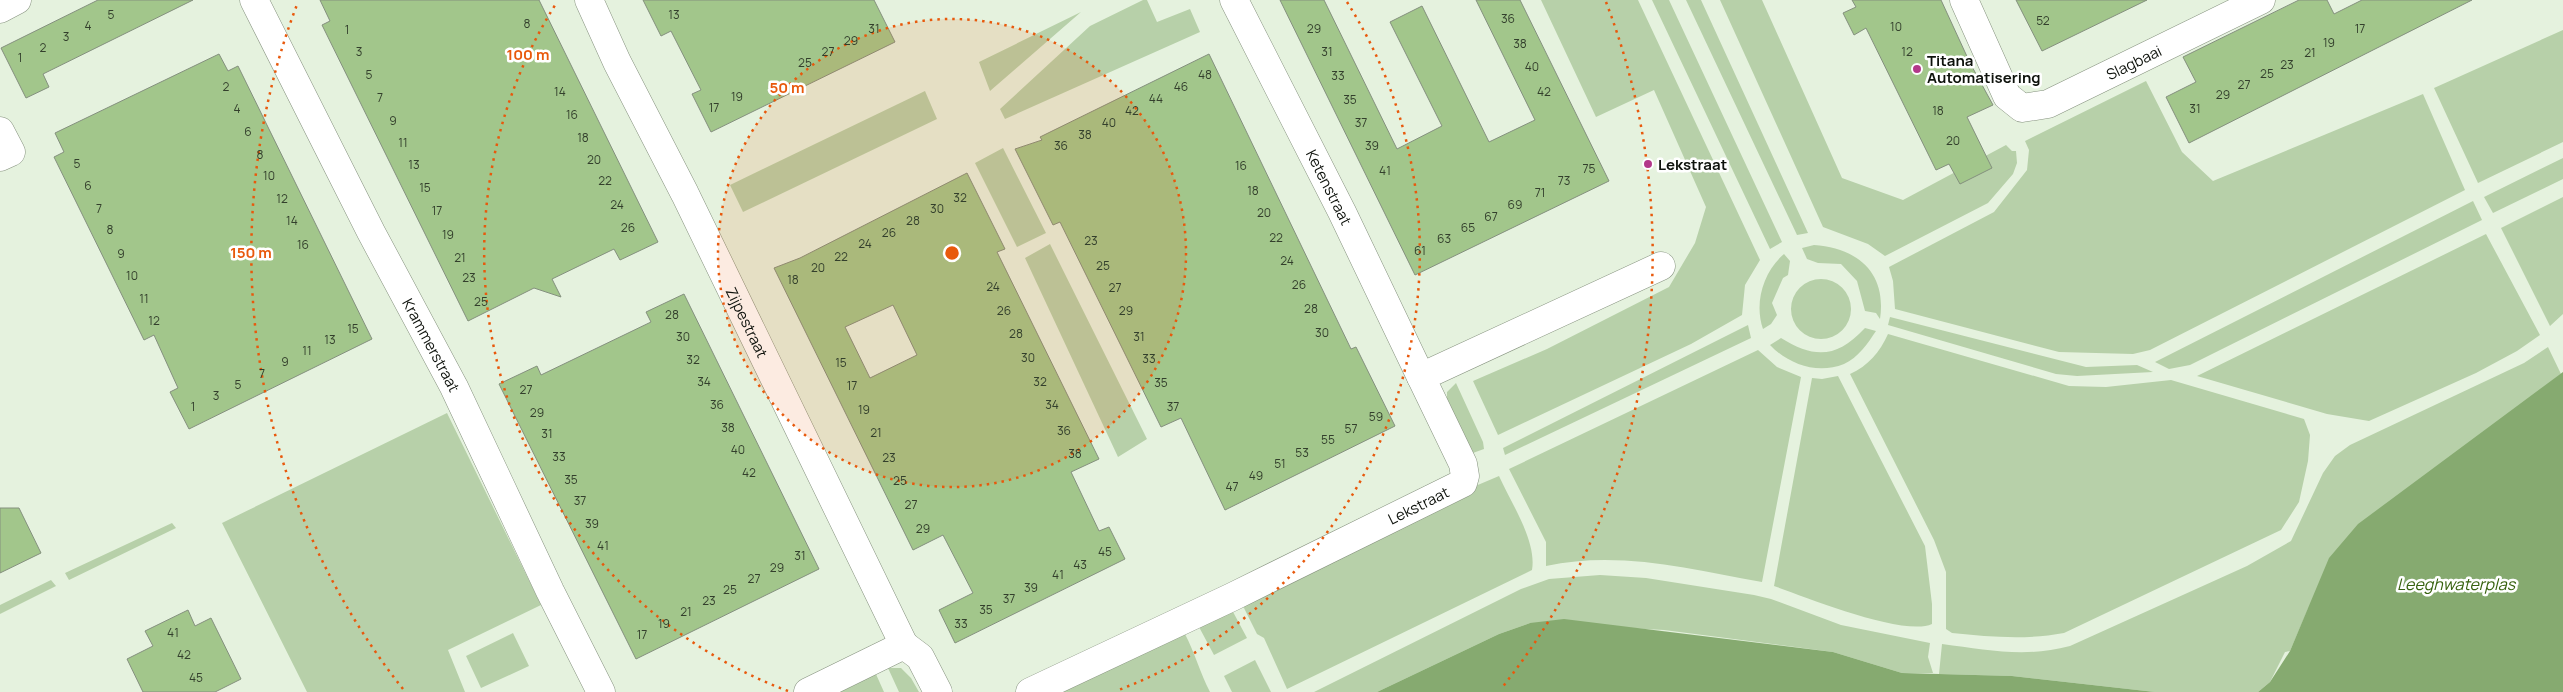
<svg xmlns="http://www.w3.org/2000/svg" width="2563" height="692" font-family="Manrope,sans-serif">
	<rect width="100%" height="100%" fill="#e5f2de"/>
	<!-- green -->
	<path fill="#b7d0a9" d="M1143 0H1147L1157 22 1190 9 1200 32 1005 119 1000 109 1090 26Z
		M1541 0H1638L1760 260 1745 285 1742 315 1691 344 1498 435 1473 381 1547 349 1669 287 1695 243 1706 207 1654 90 1596 117Z
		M1652 0H1669L1782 242 1770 249Z
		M1686 0H1701L1808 233 1797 235Z
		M1720 0H1762L1842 178 1903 200 2006 145 2012 151H2016L2017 163 2013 174 1988 203 1885 256 1868 244 1823 227Z
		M1081 12 990 91 979 62Z
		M2563 30V142L2478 183 2434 88Z
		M2146 81 2182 152 2213 181 2423 94 2465 190 2150 350 2133 354 2059 352 1895 309 1893 281 1889 267 1994 212 2027 170 2029 150 2025 141Z
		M925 91 937 119 743 212 730 185Z
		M1003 148 1046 233 1017 247 975 163Z
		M2563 158V179L2493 213 2484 197Z
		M2563 197V314L2550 326 2501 228Z
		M2473 201 2482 220 2190 365 2169 369 2155 362Z
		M2486 234 2540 335 2517 351 2476 373 2369 421 2327 414 2197 376Z
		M1050 244 1147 439 1118 457 1025 258Z
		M1814 245C1857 248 1887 272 1880 319L1876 313 1865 311 1857 281 1841 264 1818 263 1807 259 1802 248Z
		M1784 254 1790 261 1788 275 1783 278 1772 303 1777 315 1771 324 1763 329C1754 303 1763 272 1784 254Z
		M1791 309a30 30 0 1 1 60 0a30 30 0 1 1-60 0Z
		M1890 317 2086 367 2137 365 2153 372 2077 376 2056 374 1888 325Z
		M1748 325 1751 338 1505 455 1503 448Z
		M1865 328 1876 331C1868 343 1858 358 1844 364 1817 375 1788 364 1770 345L1781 338C1815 359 1837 358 1865 328Z
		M1888 334 2069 386 2106 387 2171 380 2304 419 2310 435 2308 461 2299 502 2281 530 2064 633C2027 640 1990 637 1952 633L1946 629V572L1934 540 1850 374C1868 366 1880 352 1888 334Z
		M2548 347 2561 374 2531 397 2308 609 2290 651 2285 652 2270 682 2258 692H2155L2012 676 1939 674 1942 644C1988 650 2025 658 2070 646L2247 566 2291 541 2323 473 2335 456 2350 445 2524 363Z
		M1758 350 1777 367 1801 377 1762 582C1691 569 1618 550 1546 566V542L1509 469Z
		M1838 376 1925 546 1932 604V624C1904 637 1806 597 1774 586L1812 378 1822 379Z
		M1456 383 1483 442 1484 449 1470 454 1447 404V392Z
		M447 413 541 605 448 650 465 692H307L222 523Z
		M1499 476C1511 503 1537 541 1532 570L1287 689 1264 638 1257 634 1240 600 1433 504Z
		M172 523 176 528 69 580 65 573Z
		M1600 575 1646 578 1754 595 1771 599 1841 625 1930 643 1928 657 1933 673H1902L1833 652 1664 630 1530 623 1499 634 1377 692H1314L1521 589 1549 579Z
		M51 580 56 586 0 614V605Z
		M1232 610 1247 638 1214 655 1199 627Z
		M513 633 529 666 481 688 466 656Z
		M1185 634C1195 653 1200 673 1210 692H1058Z
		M1255 660 1271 692H1232L1224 676Z
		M888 668H901L911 678 919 692H899Z
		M875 672 884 692H837Z"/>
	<!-- water -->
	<path fill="#86aa70" d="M2563 372V692H2258L2270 682 2290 651 2329 558 2358 524Z
		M1564 619 1833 652 1902 673 2012 676 2155 692H1377L1499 634 1530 623Z"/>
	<!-- building -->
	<path fill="#a2c68b" stroke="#84907e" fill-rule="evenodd" d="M98 0H193L43 74 49 87 26 98 1 48Z
		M320 0H539L658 242 620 260 614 249 552 279 561 297 534 288 468 321 322 25 330 21Z
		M643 0H874L895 42 711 132 692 94 701 90 671 31 661 36Z
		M1280 0H1324L1397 149 1442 126 1390 22 1422 6 1489 142 1535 120 1476 0H1520L1609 181 1415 275Z
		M1852 0H1941L1970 63 1993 105 1967 117 1992 168 1960 184 1949 164 1936 170 1866 28 1854 35 1843 13 1856 7Z
		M2016 0H2147L2042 51Z
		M2299 0H2327L2334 14 2362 0H2472L2189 143 2166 97 2196 82 2183 57Z
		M219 54 228 71 238 66 372 339 189 429 170 392 178 388 154 335 144 340 54 157 64 152 55 133Z
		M1209 54 1351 349 1356 347 1395 426 1225 510 1181 418 1161 427 1060 222 1053 225 1015 149 1042 140 1040 137Z
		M967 173 1005 249 997 252 1099 459 1071 472 1099 531 1109 527 1125 559 955 643 939 610 973 593 943 535 913 550 774 268 800 258ZM893 305 917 355 870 378 845 327Z
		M684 294 819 569 636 659 499 384 537 366 541 375 651 322 646 312Z
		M0 508H19L41 553 0 573Z
		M188 610 195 626 211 618 241 679 215 692H143L127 659 153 646 145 631Z"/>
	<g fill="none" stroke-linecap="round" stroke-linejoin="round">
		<defs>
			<g id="minor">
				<path id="s1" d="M254 0 371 232 454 387 550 591 601 692"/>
				<path id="s2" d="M589 0 617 62 685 194 904 645"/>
				<path id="s3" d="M1234 0 1342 212 1421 377"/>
				<path id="s4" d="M1964 0 2007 96 2022 108 2048 104 2261 0"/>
				<path d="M0 9 17 0"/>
				<path d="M0 131 11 152 0 157"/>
				<path d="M808 692 904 645 920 657 938 692"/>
				<path id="s5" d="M1030 692 1232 597 1463 483 1465 476 1463 464 1421 377 1661 266"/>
			</g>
		</defs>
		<!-- minor casing -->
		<use href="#minor" stroke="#86927f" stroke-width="29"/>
		<!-- minor -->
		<use href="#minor" stroke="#fff" stroke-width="28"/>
	</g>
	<!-- distance rings -->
	<circle cx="952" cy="253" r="234" fill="#e8590c" fill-opacity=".12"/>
	<g fill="none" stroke="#e8590c" stroke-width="2.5" stroke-dasharray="2.5 5">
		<circle cx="952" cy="253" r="234"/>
		<path d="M788 691A468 468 0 0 1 557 2M1347 2A468 468 0 0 1 1116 691"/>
		<path d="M403 689A701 701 0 0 1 298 2M1606 2A701 701 0 0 1 1501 689"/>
	</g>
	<!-- markers -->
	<g fill="#b3388a" stroke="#fff" stroke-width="2">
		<circle cx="1917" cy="69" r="5"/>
		<circle cx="1648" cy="164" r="5"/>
	</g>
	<g text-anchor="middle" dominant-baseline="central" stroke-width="5" stroke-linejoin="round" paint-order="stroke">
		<!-- number labels -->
		<g font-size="12" fill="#333f2c">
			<text x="111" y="14">5</text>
			<text x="674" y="14">13</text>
			<text x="1508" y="18">36</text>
			<text x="2043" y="20">52</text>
			<text x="527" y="23">8</text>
			<text x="88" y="25">4</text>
			<text x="1896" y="26">10</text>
			<text x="874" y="28">31</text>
			<text x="1314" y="28">29</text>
			<text x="2360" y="28">17</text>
			<text x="347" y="29">1</text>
			<text x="66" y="36">3</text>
			<text x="851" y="40">29</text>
			<text x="2329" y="42">19</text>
			<text x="1520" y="43">38</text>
			<text x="43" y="47">2</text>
			<text x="359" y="51">3</text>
			<text x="828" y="51">27</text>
			<text x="1327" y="51">31</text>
			<text x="1907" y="51">12</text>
			<text x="2310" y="52">21</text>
			<text x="20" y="57">1</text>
			<text x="805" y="62">25</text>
			<text x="2287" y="64">23</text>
			<text x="1532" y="66">40</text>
			<text x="2267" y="73">25</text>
			<text x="369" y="74">5</text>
			<text x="1205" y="74">48</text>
			<text x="1338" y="75">33</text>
			<text x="2244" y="84">27</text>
			<text x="226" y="86">2</text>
			<text x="1181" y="86">46</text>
			<text x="560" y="91">14</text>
			<text x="1544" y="91">42</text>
			<text x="2223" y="94">29</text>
			<text x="737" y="96">19</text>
			<text x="380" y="97">7</text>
			<text x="1156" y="98">44</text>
			<text x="1350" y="99">35</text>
			<text x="714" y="107">17</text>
			<text x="237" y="108">4</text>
			<text x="2195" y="108">31</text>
			<text x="1132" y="110">42</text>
			<text x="1938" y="110">18</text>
			<text x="572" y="114">16</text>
			<text x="393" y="120">9</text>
			<text x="1109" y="122">40</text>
			<text x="1361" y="122">37</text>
			<text x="248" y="131">6</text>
			<text x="1085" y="134">38</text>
			<text x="583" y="137">18</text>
			<text x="1953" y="140">20</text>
			<text x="403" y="142">11</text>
			<text x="1061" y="145">36</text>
			<text x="1372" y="145">39</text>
			<text x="260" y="154">8</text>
			<text x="594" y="159">20</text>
			<text x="77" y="163">5</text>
			<text x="414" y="164">13</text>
			<text x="1241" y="165">16</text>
			<text x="1589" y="168">75</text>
			<text x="1385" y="170">41</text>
			<text x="269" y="175">10</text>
			<text x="605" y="180">22</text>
			<text x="1564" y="180">73</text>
			<text x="88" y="185">6</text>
			<text x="425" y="187">15</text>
			<text x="1253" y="190">18</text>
			<text x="1540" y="192">71</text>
			<text x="960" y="197">32</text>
			<text x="282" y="198">12</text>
			<text x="617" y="204">24</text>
			<text x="1515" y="204">69</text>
			<text x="99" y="208">7</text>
			<text x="937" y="208">30</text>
			<text x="437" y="210">17</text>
			<text x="1264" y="212">20</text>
			<text x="1491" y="216">67</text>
			<text x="292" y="220">14</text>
			<text x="913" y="220">28</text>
			<text x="628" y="227">26</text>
			<text x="1468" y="227">65</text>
			<text x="110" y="229">8</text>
			<text x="889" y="232">26</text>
			<text x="448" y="234">19</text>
			<text x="1276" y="237">22</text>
			<text x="1444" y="238">63</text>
			<text x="1091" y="240">23</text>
			<text x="865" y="243">24</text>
			<text x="303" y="244">16</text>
			<text x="1420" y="250">61</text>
			<text x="121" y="253">9</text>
			<text x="841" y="256">22</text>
			<text x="460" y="257">21</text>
			<text x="1287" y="260">24</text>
			<text x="1103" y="265">25</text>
			<text x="818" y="267">20</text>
			<text x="132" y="275">10</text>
			<text x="469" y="277">23</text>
			<text x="793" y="279">18</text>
			<text x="1299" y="284">26</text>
			<text x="993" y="286">24</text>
			<text x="1115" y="287">27</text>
			<text x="144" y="298">11</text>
			<text x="481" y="301">25</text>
			<text x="1311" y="308">28</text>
			<text x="1004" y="310">26</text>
			<text x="1126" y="310">29</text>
			<text x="672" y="314">28</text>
			<text x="154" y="320">12</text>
			<text x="353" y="328">15</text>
			<text x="1322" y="332">30</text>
			<text x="1016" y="333">28</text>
			<text x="683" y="336">30</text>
			<text x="1139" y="336">31</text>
			<text x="330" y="339">13</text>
			<text x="307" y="350">11</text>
			<text x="1028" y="357">30</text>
			<text x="1149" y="358">33</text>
			<text x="693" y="359">32</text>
			<text x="285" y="361">9</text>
			<text x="841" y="362">15</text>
			<text x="262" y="373">7</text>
			<text x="704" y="381">34</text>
			<text x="1040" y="381">32</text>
			<text x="1161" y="382">35</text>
			<text x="238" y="384">5</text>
			<text x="852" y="385">17</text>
			<text x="526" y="389">27</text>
			<text x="216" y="395">3</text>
			<text x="717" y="404">36</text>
			<text x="1052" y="404">34</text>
			<text x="193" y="406">1</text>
			<text x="1173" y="406">37</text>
			<text x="864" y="409">19</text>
			<text x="537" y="412">29</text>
			<text x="1376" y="416">59</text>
			<text x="728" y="427">38</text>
			<text x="1351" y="428">57</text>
			<text x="1064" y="430">36</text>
			<text x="876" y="432">21</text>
			<text x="547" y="433">31</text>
			<text x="1328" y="439">55</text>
			<text x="738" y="449">40</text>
			<text x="1302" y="452">53</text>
			<text x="1075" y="453">38</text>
			<text x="559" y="456">33</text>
			<text x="889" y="457">23</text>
			<text x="1280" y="463">51</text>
			<text x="749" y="472">42</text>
			<text x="1256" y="475">49</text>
			<text x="571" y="479">35</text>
			<text x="900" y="480">25</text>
			<text x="1232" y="486">47</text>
			<text x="580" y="500">37</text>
			<text x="911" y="504">27</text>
			<text x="592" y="523">39</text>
			<text x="923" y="528">29</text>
			<text x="603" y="545">41</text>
			<text x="1105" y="551">45</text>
			<text x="800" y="555">31</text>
			<text x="1080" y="564">43</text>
			<text x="777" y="567">29</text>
			<text x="1058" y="574">41</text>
			<text x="754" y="578">27</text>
			<text x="1031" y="587">39</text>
			<text x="730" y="589">25</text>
			<text x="1009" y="598">37</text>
			<text x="709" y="600">23</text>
			<text x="986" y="609">35</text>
			<text x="686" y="611">21</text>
			<text x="664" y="623">19</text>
			<text x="961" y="623">33</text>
			<text x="173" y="632">41</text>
			<text x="642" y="634">17</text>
			<text x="184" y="654">42</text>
			<text x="196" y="677">45</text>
		</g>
		<!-- poi labels -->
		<g font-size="15" font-weight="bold" fill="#0e120c" stroke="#fff" text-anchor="start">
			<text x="1927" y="60">Titana<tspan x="1927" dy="17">Automatisering</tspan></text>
			<text x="1658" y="164">Lekstraat</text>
		</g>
		<!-- street labels -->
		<g font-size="15" fill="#0e120c" stroke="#fff">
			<text stroke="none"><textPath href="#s4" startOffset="246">Slagbaai</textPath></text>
			<text stroke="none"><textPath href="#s3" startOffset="210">Ketenstraat</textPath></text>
			<text stroke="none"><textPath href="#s2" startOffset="359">Zijpestraat</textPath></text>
			<text stroke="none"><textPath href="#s1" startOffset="388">Krammerstraat</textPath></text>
			<text stroke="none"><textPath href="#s5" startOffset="431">Lekstraat</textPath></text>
		</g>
		<!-- water labels -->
		<g font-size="16" font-style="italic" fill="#37620e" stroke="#fff">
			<text x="2456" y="584">Leeghwaterplas</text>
		</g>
	</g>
	<circle cx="952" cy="253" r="8" fill="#e8590c" stroke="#fff" stroke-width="2.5"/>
	<g font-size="15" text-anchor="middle" font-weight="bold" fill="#e8590c" stroke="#fff" stroke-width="5" stroke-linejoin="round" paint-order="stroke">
		<text x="528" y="60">100 m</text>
		<text x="787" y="93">50 m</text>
		<text x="251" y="258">150 m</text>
	</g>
</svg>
